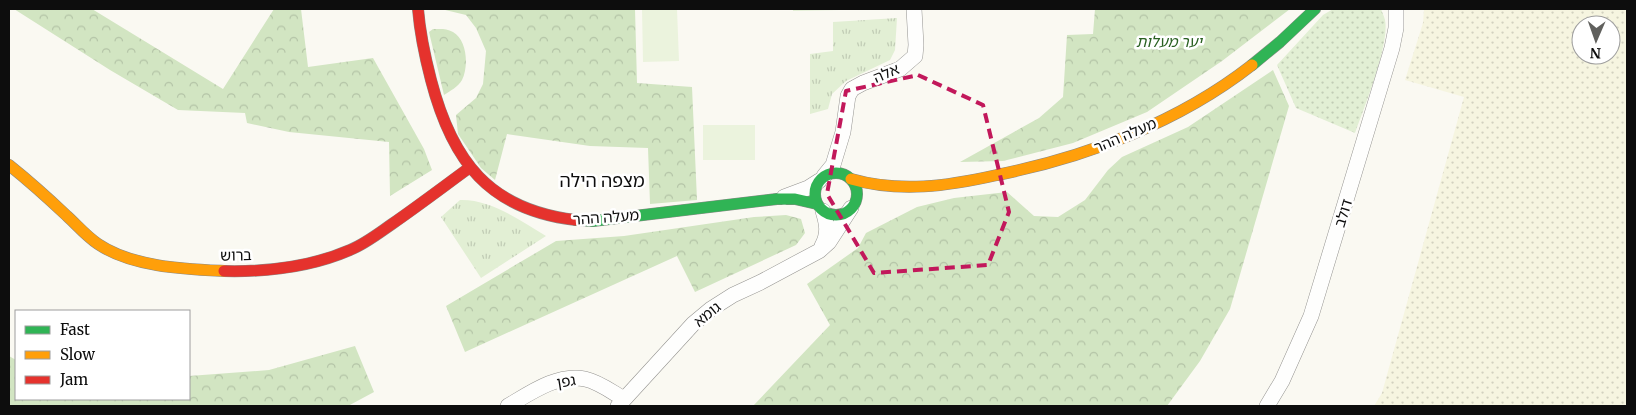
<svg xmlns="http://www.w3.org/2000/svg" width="1636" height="415" font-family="Merriweather,'Noto Sans Hebrew',serif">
	<defs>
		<pattern id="farmland-dots" width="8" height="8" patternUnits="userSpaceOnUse" patternTransform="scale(1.25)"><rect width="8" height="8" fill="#f6f5e0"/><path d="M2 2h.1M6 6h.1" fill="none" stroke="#d2d1bf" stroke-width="1.8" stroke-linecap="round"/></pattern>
		<pattern id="grass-dots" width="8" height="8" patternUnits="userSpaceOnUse" patternTransform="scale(1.25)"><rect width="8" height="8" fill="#e2efd4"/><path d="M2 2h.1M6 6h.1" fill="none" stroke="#c1ccb5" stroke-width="1.8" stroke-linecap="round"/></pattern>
		<pattern id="forest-crowns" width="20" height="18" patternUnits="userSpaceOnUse" patternTransform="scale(1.25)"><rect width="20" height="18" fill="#d2e5c2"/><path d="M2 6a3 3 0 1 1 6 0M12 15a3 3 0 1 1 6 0" fill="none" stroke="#b3c3a6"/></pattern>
		<pattern id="park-tufts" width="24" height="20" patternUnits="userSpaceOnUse" patternTransform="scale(1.25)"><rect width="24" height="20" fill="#e2efd4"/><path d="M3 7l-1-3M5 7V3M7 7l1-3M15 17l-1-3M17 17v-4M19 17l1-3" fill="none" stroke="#c1ccb5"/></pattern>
	</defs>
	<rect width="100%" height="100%" fill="#faf9f2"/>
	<!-- farmland -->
	<path fill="url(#farmland-dots)" fill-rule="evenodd" d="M1424 9H1627V406H1374L1382 393 1464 97 1405 80 1423 23ZM1581 25H1611V55H1581Z"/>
	<!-- grass -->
	<path fill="url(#grass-dots)" d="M793 9H888L793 11Z
		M1333 9H1381C1382 12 1384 16 1385 20 1390 44 1364 108 1355 133L1296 108 1277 65 1323 15Z"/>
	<!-- forest -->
	<path fill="url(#forest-crowns)" d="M14 9H92L223 89 274 9H301L308 67 373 58 424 149 432 170 390 196 389 142 289 132 247 123 245 113 178 110 110 70Z
		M441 9H635L637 83 692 87 697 200 650 204 648 148 590 146 507 134 495 180 481 168 458 134 456 115 476 98 483 84 486 51 476 28 466 15Z
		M1095 9H1290L1222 61 1147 112 1073 143 1003 161 960 162 1039 118 1063 97 1067 35 1093 34Z
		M433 29C440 29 446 28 453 32 467 40 469 66 462 80 458 87 450 91 444 95L429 32Z
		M1273 70 1289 106 1230 309 1200 361 1167 406H753L830 325 807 284 858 248 866 233 917 207 954 198 1007 192 1034 216 1058 217 1085 200 1108 170 1122 157 1188 127Z
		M786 215 801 219 805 233 796 245 695 292 677 256 465 352 446 306 556 241 624 236 754 217Z
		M355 346 374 392 348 406H9V356L16 360V399H189V376L269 370Z"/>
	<!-- park -->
	<path fill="url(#park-tufts)" d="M897 18 895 50 890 60 846 81 832 94 828 109 810 114V54L833 51V22Z
		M460 200C491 199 521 221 546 236L481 278 441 217Z"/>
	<!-- pitch -->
	<path fill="#ebf3dd" d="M642 9H677L679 61 643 62Z
		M703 125H755V160H703Z"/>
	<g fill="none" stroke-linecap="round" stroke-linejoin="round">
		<defs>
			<path id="street" d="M824 176 833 165 843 132 848 96 852 89 863 83 900 69 915 56 916 45 914 9
				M784 197 808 188 819 181
				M822 246C829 233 827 224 823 211
				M508 406C530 393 558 373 585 379 599 382 612 392 624 399
				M618 406 693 324 711 309 733 295 761 282 819 251 829 242 851 208
				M1267 406 1282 381 1311 316 1392 48 1396 28V9"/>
			<path id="fast" d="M1252 65 1280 42 1315 9
				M815 194a21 21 0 1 1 42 0a21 21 0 1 1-42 0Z
				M576 220 593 221 777 199H795L817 204"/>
			<path id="slow" d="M9 165C29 181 48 198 67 216 77 225 86 236 98 244 132 267 184 269 224 271
				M851 179C900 193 948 186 997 175 1087 157 1179 122 1252 65"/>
			<path id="jam" d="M418 9C420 33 425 57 431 80 452 161 489 210 576 220
				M224 271C266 272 311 267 350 250 365 244 379 233 392 224 418 206 443 187 469 168"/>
		</defs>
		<!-- street casing -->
		<use href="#street" stroke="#949390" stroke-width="16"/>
		<!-- fast casing -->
		<use href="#fast" stroke="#8a8a87" stroke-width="12"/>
		<!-- slow casing -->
		<use href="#slow" stroke="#8a8a87" stroke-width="12"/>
		<!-- jam casing -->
		<use href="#jam" stroke="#8a8a87" stroke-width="12"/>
		<!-- street -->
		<use href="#street" stroke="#fefefd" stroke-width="15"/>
		<!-- fast -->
		<use href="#fast" stroke="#30b455" stroke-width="11"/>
		<!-- slow -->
		<use href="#slow" stroke="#ff9f0a" stroke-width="11"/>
		<!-- jam -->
		<use href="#jam" stroke="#e5322d" stroke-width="11"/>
	</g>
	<!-- marked area -->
	<path fill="none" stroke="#c2185b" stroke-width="4" stroke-dasharray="10 6" stroke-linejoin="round" d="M918 75 983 105 1009 212 988 265 874 273 827 194 846 91Z"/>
	<g text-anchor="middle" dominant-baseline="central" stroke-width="5" stroke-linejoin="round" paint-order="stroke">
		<!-- park labels -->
		<g font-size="15" font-style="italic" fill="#2a6122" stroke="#fff">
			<text x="1169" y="41">יער מעלות</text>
		</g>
		<!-- street labels -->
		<g font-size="15" fill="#0d0d0d" stroke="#fff">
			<text transform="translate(886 73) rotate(-23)">אלה</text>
			<text transform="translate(1125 135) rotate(-23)">מעלה ההר</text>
			<text transform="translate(1343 213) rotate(-73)">דולב</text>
			<text transform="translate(606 217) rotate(-4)">מעלה ההר</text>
			<text transform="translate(236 255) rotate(-1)">ברוש</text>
			<text transform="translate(707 314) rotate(-39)">גומא</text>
			<text transform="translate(566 381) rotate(-9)">גפן</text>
		</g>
		<!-- quarter labels -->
		<g font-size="18" fill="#0d0d0d" stroke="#fff">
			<text x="602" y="180">מצפה הילה</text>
		</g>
	</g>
	<!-- border -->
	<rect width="1636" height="415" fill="none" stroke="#0d0d0d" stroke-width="20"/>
	<!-- legend -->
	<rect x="15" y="310" width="175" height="90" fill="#ffffff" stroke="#9e9e9e"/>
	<rect x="25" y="326" width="25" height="8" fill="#30b455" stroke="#9e9e9e"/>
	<text x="60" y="335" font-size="15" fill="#0d0d0d">Fast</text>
	<rect x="25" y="351" width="25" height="8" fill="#ff9f0a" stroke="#9e9e9e"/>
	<text x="60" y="360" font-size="15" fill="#0d0d0d">Slow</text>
	<rect x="25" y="376" width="25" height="8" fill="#e5322d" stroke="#9e9e9e"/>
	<text x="60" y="385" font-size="15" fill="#0d0d0d">Jam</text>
	<!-- north arrow -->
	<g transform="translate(1596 40) rotate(182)"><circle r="24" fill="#ffffff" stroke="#9e9e9e"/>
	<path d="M0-4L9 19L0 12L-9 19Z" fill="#60605d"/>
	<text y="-8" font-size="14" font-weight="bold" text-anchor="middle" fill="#0d0d0d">N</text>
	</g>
</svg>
